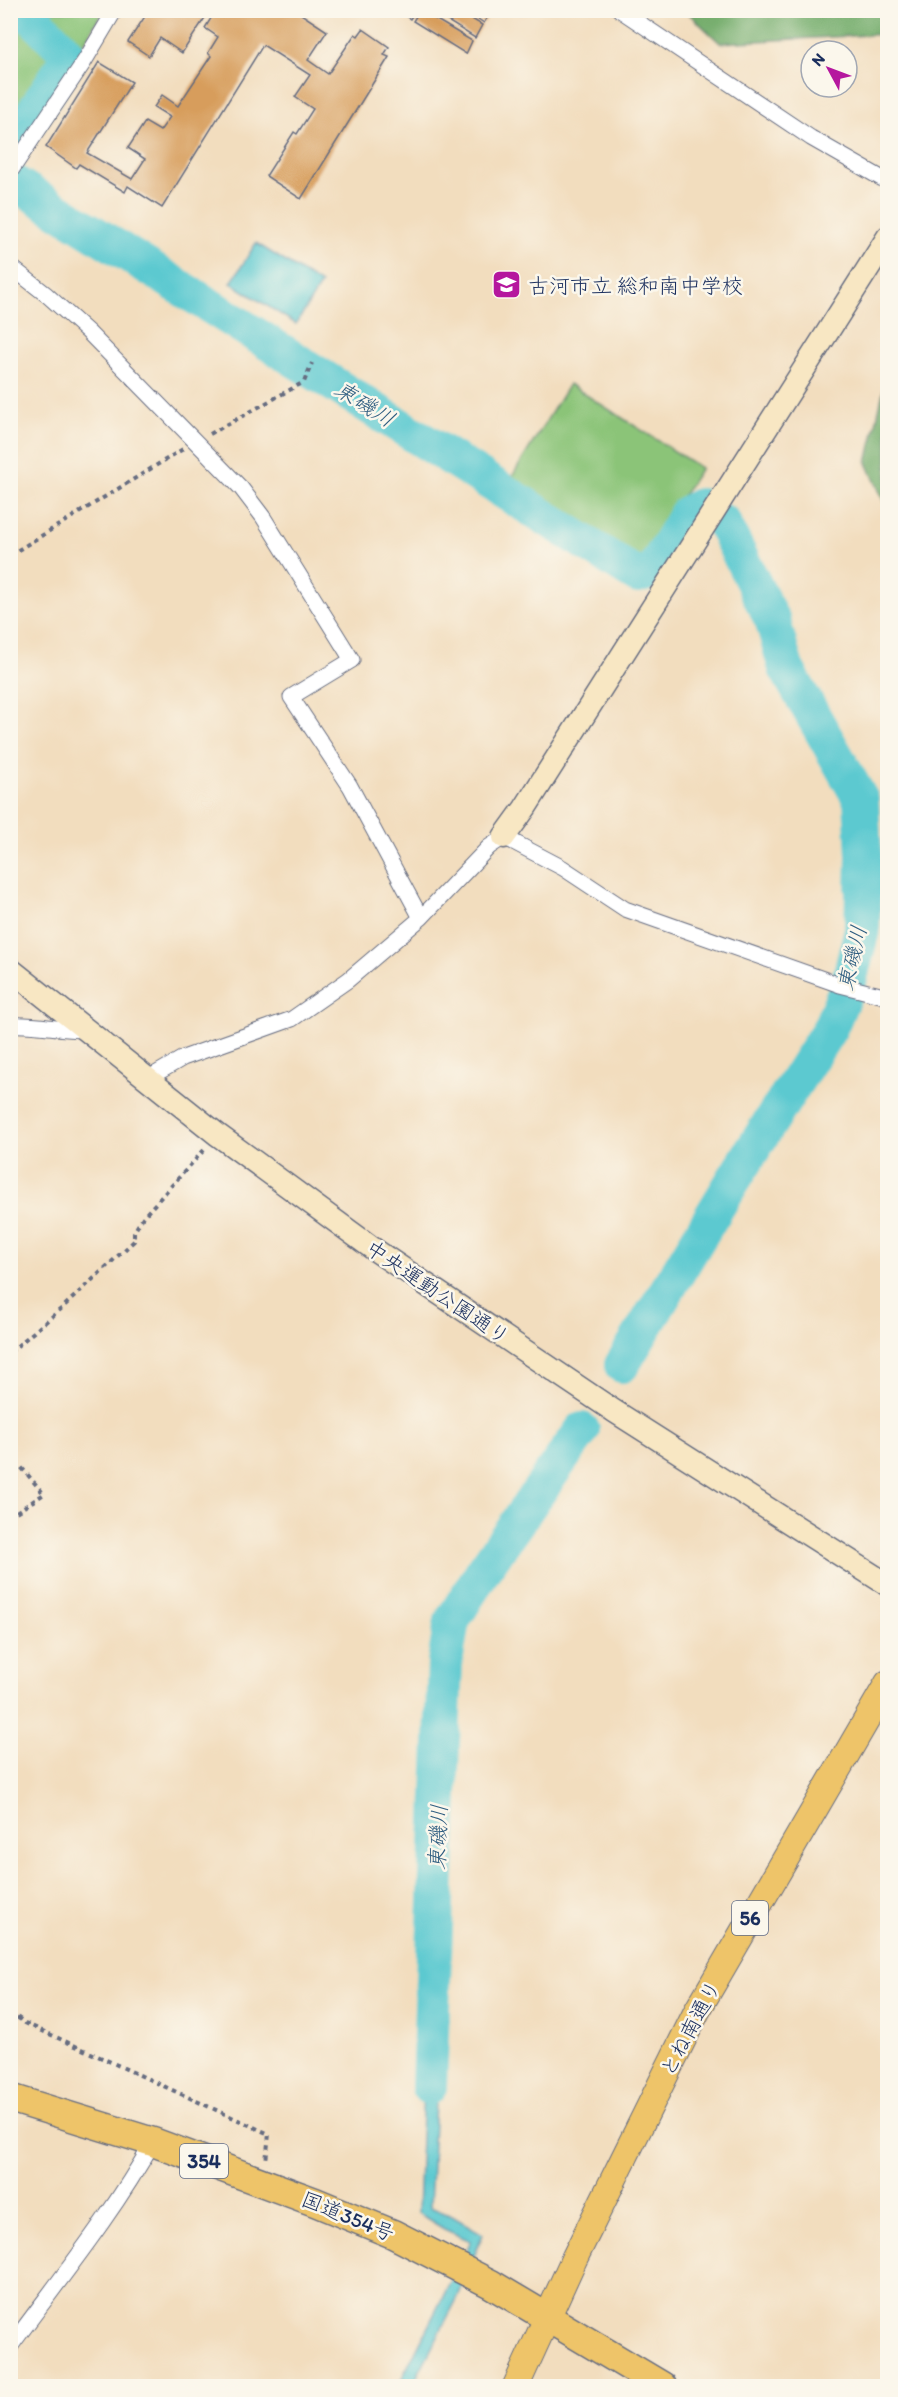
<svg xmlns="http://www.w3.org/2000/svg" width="898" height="2397" font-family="Itim,'Klee One',sans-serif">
	<rect width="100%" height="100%" fill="#fbf7ec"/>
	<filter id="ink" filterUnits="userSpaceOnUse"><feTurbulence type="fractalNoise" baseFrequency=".0167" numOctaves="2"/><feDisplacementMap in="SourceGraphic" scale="12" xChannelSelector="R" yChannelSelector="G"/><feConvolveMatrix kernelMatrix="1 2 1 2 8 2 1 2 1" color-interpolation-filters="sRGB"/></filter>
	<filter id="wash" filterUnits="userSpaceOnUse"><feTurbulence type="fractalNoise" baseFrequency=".008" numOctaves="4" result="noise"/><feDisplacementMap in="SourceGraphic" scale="24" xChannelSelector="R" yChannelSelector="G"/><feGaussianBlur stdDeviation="1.35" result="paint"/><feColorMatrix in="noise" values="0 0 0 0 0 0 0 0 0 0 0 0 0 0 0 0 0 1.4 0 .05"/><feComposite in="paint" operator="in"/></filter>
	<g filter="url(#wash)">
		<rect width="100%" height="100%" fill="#f2ddbe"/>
		<!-- green -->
		<path fill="#8bc478" stroke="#537a6b" stroke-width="1.5" d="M11 11H103L11 167Z
			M569 384 701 468 636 569 508 483Z"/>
		<!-- forest -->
		<path fill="#70aa68" stroke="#466c63" stroke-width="1.5" d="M686 11H887V34L720 43Z
			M887 374V509L867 463Z"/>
		<!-- water -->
		<path fill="#5cc9d0" stroke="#3c7c97" stroke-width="1.5" d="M256 243 321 284 296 324 231 283Z
			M425 2037 438 2038 430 2207 452 2216 483 2234 458 2297 412 2386H398L471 2241 444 2229 418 2213Z"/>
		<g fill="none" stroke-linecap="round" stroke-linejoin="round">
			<!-- river -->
			<path stroke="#5cc9d0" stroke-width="36" d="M10 148 70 56 25 10
				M10 180 638 576 653 571 687 513 700 506
				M622 1365 734 1179 830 1028 848 985 862 930 864 856 861 800 786 668 773 622 723 522
				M429 2087 445 1662 452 1621 484 1569 582 1430"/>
		</g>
		<g id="blocks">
			<!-- building -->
			<path fill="#d79d5b" d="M140 10H210L182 53 160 38 149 56 128 42 146 15Z
				M216 10H229L237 15 239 10H295L327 31 308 60 328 74 355 34 358 36 363 29 389 47 384 55 389 57 301 199 266 176 294 132 297 134 313 109 295 97 310 75 263 45 162 208 128 186 125 192 79 164 76 168 46 147 99 62 132 82 87 153 132 179 145 159 128 148 145 122 160 131 170 117 154 107 162 95 178 106 211 56 208 53 218 37 205 28Z
				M396 10H416L410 19Z
				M420 10 472 41 466 54 413 21Z
				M430 10H457L482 25 475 38Z
				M465 10H492L484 23Z"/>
		</g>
	</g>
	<g filter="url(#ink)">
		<use href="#blocks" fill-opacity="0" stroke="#666c80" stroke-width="1.5"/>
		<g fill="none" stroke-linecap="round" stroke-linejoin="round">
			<defs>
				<path id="street" d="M620 10 811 138 888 182
					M10 172 84 62 115 10
					M10 266 47 295 88 332 241 488 263 517 352 660 291 697 350 786 421 918
					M10 1025C37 1023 62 1031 88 1030
					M147 1079 183 1058 292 1019 348 980 421 918 489 847 504 837 563 868 625 909 840 985 888 997
					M10 2347C59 2280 113 2214 153 2142"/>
				<path id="secondary" d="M504 837 525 808 888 237
					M10 969 218 1135 375 1250 614 1411 888 1585"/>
				<path id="primary" d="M516 2386 574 2259 697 2011 888 1683"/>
				<path id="highway" d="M10 2098 153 2142 315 2202 393 2234 491 2284 662 2386"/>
			</defs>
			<!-- street casing -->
			<use href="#street" stroke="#666c80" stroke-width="17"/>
			<!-- secondary casing -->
			<use href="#secondary" stroke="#666c80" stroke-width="25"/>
			<!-- primary casing -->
			<use href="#primary" stroke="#666c80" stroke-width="28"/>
			<!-- highway casing -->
			<use href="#highway" stroke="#666c80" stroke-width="31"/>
			<!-- path -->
			<path stroke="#666c80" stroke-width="4" stroke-dasharray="4.5 4.5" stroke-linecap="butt" d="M210 434 304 382 312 363
				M10 555 183 449
				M10 1352 61 1309 134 1241V1232L143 1217 205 1149
				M10 1454 44 1494 10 1516
				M10 2012 25 2023 269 2134 266 2161"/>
			<!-- street -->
			<use href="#street" stroke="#fff" stroke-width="15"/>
			<!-- secondary -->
			<use href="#secondary" stroke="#f8e7c3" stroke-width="22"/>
			<!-- primary -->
			<use href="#primary" stroke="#eec469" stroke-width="26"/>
			<!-- highway -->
			<use href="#highway" stroke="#eec469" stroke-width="28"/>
		</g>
	</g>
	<!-- icons -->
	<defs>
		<symbol id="school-square" viewBox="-11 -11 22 22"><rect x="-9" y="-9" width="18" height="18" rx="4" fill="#b5179e" stroke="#fbf7ec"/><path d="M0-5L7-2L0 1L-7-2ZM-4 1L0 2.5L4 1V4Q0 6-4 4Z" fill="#fff"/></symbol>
	</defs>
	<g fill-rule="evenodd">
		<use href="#school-square" x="490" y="268" width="33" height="33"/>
	</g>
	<g text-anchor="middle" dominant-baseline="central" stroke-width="5" stroke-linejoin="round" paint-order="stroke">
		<!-- shield labels -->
		<g fill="#fbf7ec" stroke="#5e6b89" stroke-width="1.5">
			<rect x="732" y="1901" width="36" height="34" rx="4.5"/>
			<rect x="180" y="2144" width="48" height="34" rx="4.5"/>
		</g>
		<g font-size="20" font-weight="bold" fill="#1b2f5e">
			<text x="750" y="1918">56</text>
			<text x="204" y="2161">354</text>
		</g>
		<!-- poi labels -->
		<g font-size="21" fill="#1b2f5e" stroke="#fbf7ec" text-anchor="start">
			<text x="528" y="285">古河市立 総和南中学校</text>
		</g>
		<!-- street labels -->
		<g font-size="21" fill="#1b2f5e" stroke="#fbf7ec">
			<text transform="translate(438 1292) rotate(34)">中央運動公園通り</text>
			<text transform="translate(690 2028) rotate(-62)">とね南通り</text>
			<text transform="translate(348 2216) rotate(22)">国道354号</text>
		</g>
		<!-- water labels -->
		<g font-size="22" font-style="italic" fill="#2e5d80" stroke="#fbf7ec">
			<text transform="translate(365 404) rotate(32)">東磯川</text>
			<text transform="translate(852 958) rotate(-77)">東磯川</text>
			<text transform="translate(438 1837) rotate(-88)">東磯川</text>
		</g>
	</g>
	<!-- margin -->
	<rect width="898" height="2397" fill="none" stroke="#fbf7ec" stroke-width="36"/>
	<!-- north arrow -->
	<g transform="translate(829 69) rotate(311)"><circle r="28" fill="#fbf7ec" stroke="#a1a7b3" stroke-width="1.5"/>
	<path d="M0-4.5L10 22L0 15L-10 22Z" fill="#b5179e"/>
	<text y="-9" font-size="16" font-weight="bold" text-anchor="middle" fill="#1b2f5e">N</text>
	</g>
</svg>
